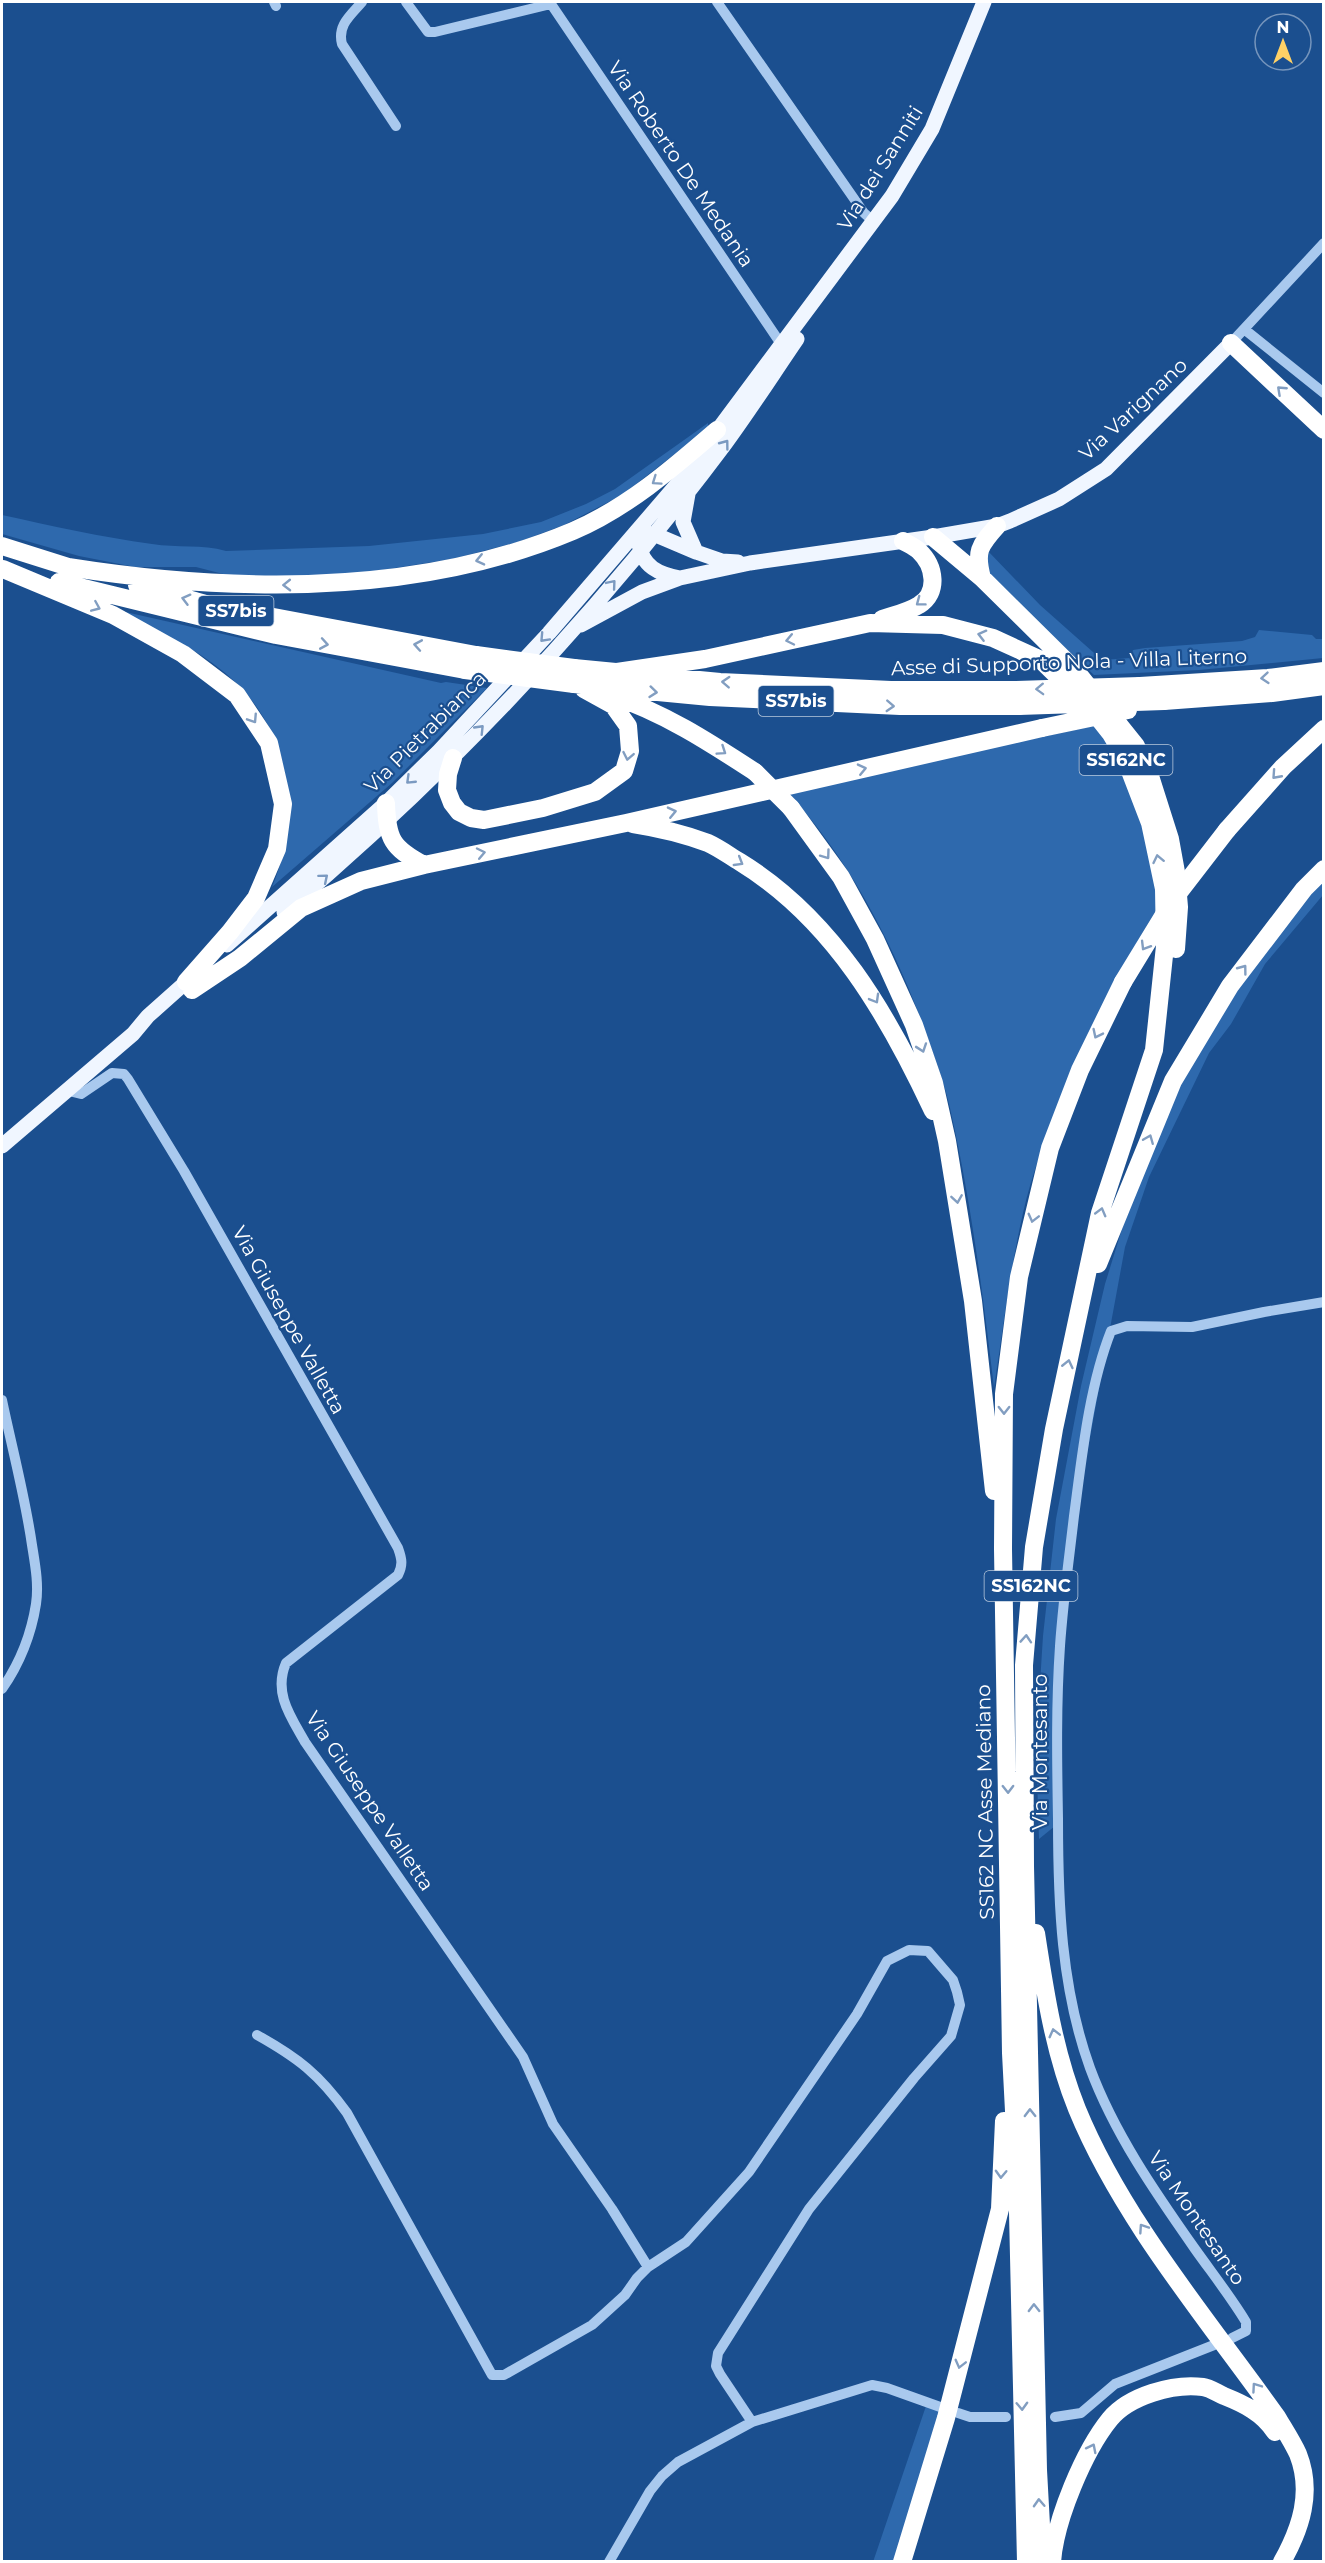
<svg xmlns="http://www.w3.org/2000/svg" width="1325" height="2563" font-family="Montserrat,sans-serif">
	<rect width="100%" height="100%" fill="#1b4f8f"/>
	<!-- green -->
	<path fill="#2e69ad" d="M708 423V428L622 495 564 525 518 542 452 559 363 573 287 578 227 575 196 567H135L79 556 2 534V515C52 526 101 537 152 544 177 548 202 544 226 551L369 546 483 534 541 522 586 504 615 489Z
		M986 549 1040 605 1102 660 1130 658 1133 650 1145 648 1242 641 1255 637 1259 630 1312 635 1316 639H1323V658L1199 670 1094 675 989 576Z
		M121 611 441 683 446 682 487 688 392 783 272 887C304 812 289 725 224 672 194 647 155 630 121 611Z
		M1098 725 1118 759 1145 827 1159 906C1120 967 1090 1029 1062 1096 1047 1134 1032 1173 1023 1213 1010 1270 1003 1329 994 1388 983 1294 971 1201 950 1108 945 1085 936 1062 928 1039 896 948 852 863 787 791Z
		M1323 878V895L1265 964 1231 1024 1209 1053 1149 1177 1125 1247 1065 1573 1055 1826 1039 1839 1036 1746 1043 1636 1056 1519 1081 1386 1105 1284 1127 1213 1180 1086 1241 981Z
		M926 2406 946 2414 900 2561 873 2562Z"/>
	<g fill="none" stroke-linecap="round" stroke-linejoin="round">
		<!-- minor -->
		<path stroke="#a9c9ee" stroke-width="10" d="M274 2 276 6
			M362 2C351 15 337 25 342 44L396 126
			M406 2 428 32H435L551 4 781 344
			M717 2 864 213 873 221
			M1244 329 1324 393
			M1231 343 1324 243
			M69 1087 73 1092 81 1094 112 1073 124 1074 128 1079 184 1171 398 1548C402 1559 403 1565 398 1575L286 1663C273 1693 291 1717 305 1742L523 2057 553 2124 612 2209 648 2267
			M2 1400C12 1448 25 1496 32 1545 35 1564 39 1584 36 1604 31 1636 20 1663 2 1689
			M257 2035C298 2058 319 2074 347 2113L492 2375H504L592 2325 625 2295 637 2278 648 2267 686 2242 749 2172 857 2014 887 1961 909 1950 928 1951 953 1980 957 1992 960 2005 951 2036 914 2078 809 2209 718 2353 716 2366 720 2374 752 2422 678 2462 662 2476 650 2491 609 2562
			M1232 2338 1246 2331V2322C1231 2297 1212 2273 1195 2249 1155 2192 1114 2133 1090 2068 1061 1988 1058 1903 1058 1819 1057 1761 1056 1704 1060 1646 1063 1602 1069 1559 1074 1516 1082 1456 1089 1387 1111 1331L1127 1326 1192 1327 1264 1312 1324 1302
			M958 2413 970 2417H1006
			M1055 2417 1081 2413 1115 2384 1214 2345
			M752 2422 872 2385 887 2388 943 2408"/>
		<!-- major -->
		<path stroke="#f0f6ff" stroke-width="15" d="M688 494 683 522 696 552 722 561 738 562
			M644 532 656 535 696 552
			M639 543C642 567 659 574 680 578
			M581 625 642 592 680 578 750 563 933 537 997 526 1010 521 1059 499 1106 469 1231 343
			M284 912C447 774 597 615 725 444 750 410 773 374 797 339
			M227 945 386 803 439 751 549 633 679 482 892 196 932 129 984 2
			M2 1146 133 1034 148 1016 194 975"/>
		<!-- highway -->
		<path stroke="#fff" stroke-width="18" d="M1231 343 1324 430
			M997 526C979 546 975 552 982 578L1075 670 1136 746 1150 776 1170 839 1176 872 1179 907 1176 949
			M933 537 982 578
			M2 546 78 570
			M68 567C233 593 416 597 573 531 627 508 673 468 717 430
			M3 569 113 615 183 654 237 695 269 743 283 804 277 849 256 898 230 932 186 982
			M59 582 276 635 465 670
			M137 585 209 605 476 655
			M882 619C894 615 908 612 919 605 939 593 935 566 919 551 915 547 908 544 903 541
			M574 668 720 682 891 690H1016
			M617 672 705 659 870 623 943 625 993 638 1041 660 1092 710 1111 734 1125 758 1150 823 1164 889 1165 946 1154 1050 1100 1213 1054 1429 1034 1547 1024 1665 1025 1866 1038 2470 1043 2562
			M574 684 710 697 900 706H1019
			M1140 686 1268 678 1324 671
			M610 695C663 712 709 742 755 772
			M1164 701 1272 693 1324 686
			M453 758 448 774 447 790 452 803 459 812 471 818 484 820 543 808 595 792 624 771 630 751 628 726 613 705 584 689
			M386 803C387 839 392 848 424 865
			M791 808 841 877 875 939 914 1025 934 1083 947 1141 973 1301 994 1491
			M633 824C659 828 684 834 708 843 719 848 730 856 740 862 833 919 888 1015 933 1111
			M1227 830 1283 767 1324 729
			M192 990 240 958 301 908 361 881 424 865 626 823 1042 728
			M1098 1264 1173 1081 1230 986 1304 889 1324 869
			M1036 1933C1045 1992 1054 2052 1077 2109 1122 2219 1208 2320 1277 2417 1284 2429 1292 2441 1298 2454 1313 2492 1301 2528 1282 2562
			M902 2562 946 2418 1000 2209 1004 2121
			M1026 2562 1017 2169 1011 2053 1003 1549 1004 1394 1019 1277 1050 1148 1080 1070 1123 982
			M1052 2562C1055 2520 1084 2451 1110 2419 1129 2396 1173 2383 1203 2387 1210 2388 1217 2393 1224 2396 1244 2404 1263 2413 1275 2432"/>
		<!-- highway-bridge -->
		<path stroke="#fff" stroke-width="18" d="M476 655 574 668
			M465 670 574 684
			M1016 690 1140 686
			M1019 706 1164 701
			M1042 728 1128 710
			M755 772 791 808
			M1123 982 1173 900 1227 830"/>
	</g>
	<!-- one-way arrows -->
	<defs><path id="oneway-chevron" d="M-2-3.5L2.5 0L-2 3.5" fill="none" stroke-width="1.6" stroke-linecap="round" stroke-linejoin="round" transform="scale(1.5)"/></defs>
	<g stroke="#829ec1">
		<use href="#oneway-chevron" transform="translate(1281 390) rotate(-137)"/>
		<use href="#oneway-chevron" transform="translate(656 481) rotate(145)"/>
		<use href="#oneway-chevron" transform="translate(480 560) rotate(167)"/>
		<use href="#oneway-chevron" transform="translate(287 585) rotate(179)"/>
		<use href="#oneway-chevron" transform="translate(186 599) rotate(-165)"/>
		<use href="#oneway-chevron" transform="translate(920 602) rotate(143)"/>
		<use href="#oneway-chevron" transform="translate(96 607) rotate(23)"/>
		<use href="#oneway-chevron" transform="translate(982 635) rotate(-166)"/>
		<use href="#oneway-chevron" transform="translate(790 640) rotate(168)"/>
		<use href="#oneway-chevron" transform="translate(324 644) rotate(10)"/>
		<use href="#oneway-chevron" transform="translate(418 645) rotate(-170)"/>
		<use href="#oneway-chevron" transform="translate(1265 678) rotate(175)"/>
		<use href="#oneway-chevron" transform="translate(726 682) rotate(-177)"/>
		<use href="#oneway-chevron" transform="translate(1040 689) rotate(178)"/>
		<use href="#oneway-chevron" transform="translate(653 692) rotate(6)"/>
		<use href="#oneway-chevron" transform="translate(890 706) rotate(3)"/>
		<use href="#oneway-chevron" transform="translate(253 719) rotate(57)"/>
		<use href="#oneway-chevron" transform="translate(722 751) rotate(34)"/>
		<use href="#oneway-chevron" transform="translate(628 756) rotate(101)"/>
		<use href="#oneway-chevron" transform="translate(862 769) rotate(-13)"/>
		<use href="#oneway-chevron" transform="translate(1276 775) rotate(132)"/>
		<use href="#oneway-chevron" transform="translate(672 812) rotate(-13)"/>
		<use href="#oneway-chevron" transform="translate(481 853) rotate(-12)"/>
		<use href="#oneway-chevron" transform="translate(826 855) rotate(54)"/>
		<use href="#oneway-chevron" transform="translate(1158 859) rotate(-102)"/>
		<use href="#oneway-chevron" transform="translate(739 862) rotate(31)"/>
		<use href="#oneway-chevron" transform="translate(1145 946) rotate(121)"/>
		<use href="#oneway-chevron" transform="translate(1243 969) rotate(-53)"/>
		<use href="#oneway-chevron" transform="translate(875 999) rotate(60)"/>
		<use href="#oneway-chevron" transform="translate(1097 1034) rotate(116)"/>
		<use href="#oneway-chevron" transform="translate(922 1048) rotate(71)"/>
		<use href="#oneway-chevron" transform="translate(1149 1139) rotate(-68)"/>
		<use href="#oneway-chevron" transform="translate(957 1199) rotate(81)"/>
		<use href="#oneway-chevron" transform="translate(1101 1212) rotate(-75)"/>
		<use href="#oneway-chevron" transform="translate(1033 1218) rotate(104)"/>
		<use href="#oneway-chevron" transform="translate(1068 1364) rotate(-77)"/>
		<use href="#oneway-chevron" transform="translate(1004 1410) rotate(90)"/>
		<use href="#oneway-chevron" transform="translate(1026 1639) rotate(-86)"/>
		<use href="#oneway-chevron" transform="translate(1008 1789) rotate(89)"/>
		<use href="#oneway-chevron" transform="translate(1054 2033) rotate(-104)"/>
		<use href="#oneway-chevron" transform="translate(1030 2113) rotate(-91)"/>
		<use href="#oneway-chevron" transform="translate(1001 2174) rotate(92)"/>
		<use href="#oneway-chevron" transform="translate(1143 2228) rotate(-124)"/>
		<use href="#oneway-chevron" transform="translate(1034 2308) rotate(-91)"/>
		<use href="#oneway-chevron" transform="translate(960 2364) rotate(104)"/>
		<use href="#oneway-chevron" transform="translate(1256 2387) rotate(-125)"/>
		<use href="#oneway-chevron" transform="translate(1022 2406) rotate(88)"/>
		<use href="#oneway-chevron" transform="translate(1092 2448) rotate(-63)"/>
		<use href="#oneway-chevron" transform="translate(1039 2503) rotate(-93)"/>
	</g>
	<g stroke="#7b9ac1">
		<use href="#oneway-chevron" transform="translate(725 444) rotate(-53)"/>
		<use href="#oneway-chevron" transform="translate(612 584) rotate(-50)"/>
		<use href="#oneway-chevron" transform="translate(544 638) rotate(133)"/>
		<use href="#oneway-chevron" transform="translate(480 729) rotate(-46)"/>
		<use href="#oneway-chevron" transform="translate(410 780) rotate(136)"/>
		<use href="#oneway-chevron" transform="translate(324 878) rotate(-40)"/>
	</g>
	<g text-anchor="middle" dominant-baseline="central" stroke-width="4.5" stroke-linejoin="round" paint-order="stroke">
		<!-- shield labels -->
		<g fill="#1b4f8f" stroke="#bbcadd" stroke-width="1.5">
			<rect x="198.5" y="596" width="75" height="30" rx="4.5"/>
			<rect x="758.5" y="686" width="75" height="30" rx="4.5"/>
			<rect x="1079.5" y="745" width="93" height="30" rx="4.5"/>
			<rect x="984.5" y="1571" width="93" height="30" rx="4.5"/>
		</g>
		<g font-size="18" font-weight="bold" fill="#fff">
			<text x="236" y="611">SS7bis</text>
			<text x="796" y="701">SS7bis</text>
			<text x="1126" y="760">SS162NC</text>
			<text x="1031" y="1586">SS162NC</text>
		</g>
		<!-- street labels -->
		<g font-size="20" fill="#fff" stroke="#1b4f8f">
			<text transform="translate(681 164) rotate(56)">Via Roberto De Medania</text>
			<text transform="translate(880 168) rotate(-58)">Via dei Sanniti</text>
			<text transform="translate(1133 409) rotate(-43)">Via Varignano</text>
			<text transform="translate(1069 662) rotate(-2)">Asse di Supporto Nola - Villa Literno</text>
			<text transform="translate(425 732) rotate(-45)">Via Pietrabianca</text>
			<text transform="translate(289 1320) rotate(61)">Via Giuseppe Valletta</text>
			<text transform="translate(1040 1752) rotate(-90)">Via Montesanto</text>
			<text transform="translate(370 1801) rotate(56)">Via Giuseppe Valletta</text>
			<text transform="translate(985 1802) rotate(-91)">SS162 NC Asse Mediano</text>
			<text transform="translate(1197 2218) rotate(56)">Via Montesanto</text>
		</g>
	</g>
	<!-- border -->
	<rect width="1325" height="2563" fill="none" stroke="#ffffff" stroke-width="6"/>
	<!-- north arrow -->
	<g transform="translate(1283 42)"><circle r="28" fill="#1b4f8f" stroke="#7695bc" stroke-width="1.5"/>
	<path d="M0-4.5L10 22L0 15L-10 22Z" fill="#ffd166"/>
	<text y="-9" font-size="16" font-weight="bold" text-anchor="middle" fill="#ffffff">N</text>
	</g>
</svg>
